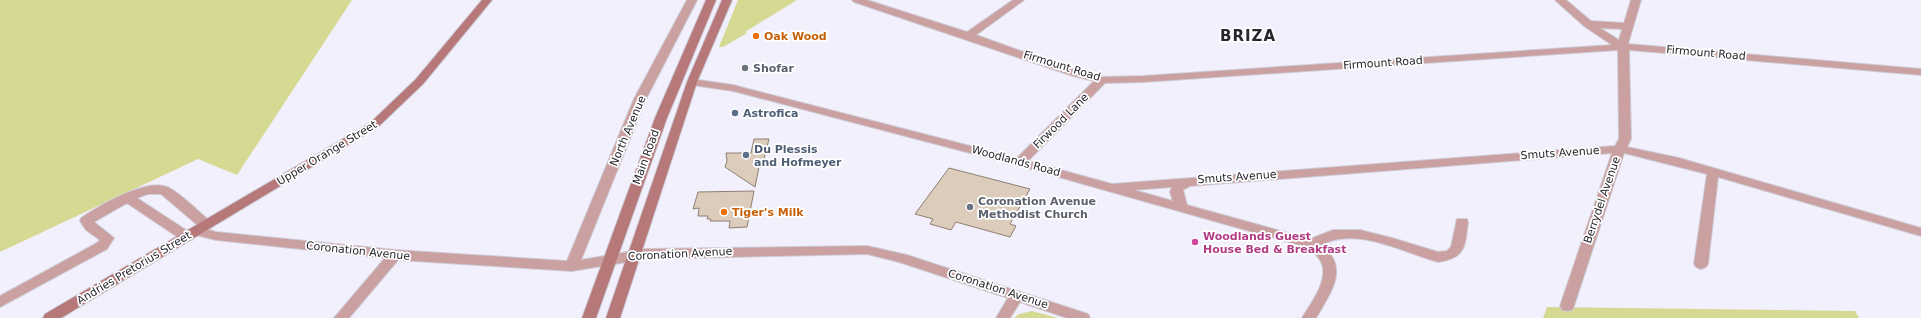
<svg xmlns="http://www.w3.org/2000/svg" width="1921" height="318" font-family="'DejaVu Sans',sans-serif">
	<rect width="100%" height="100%" fill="#f1f0fc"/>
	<!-- green -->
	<path fill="#d5d992" d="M0 0H352L237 175 198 159 0 252Z
		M738 0H797L745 32 747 33 723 47H719Z
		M1547 307 1855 311 1859 318H1543Z
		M1032 311 1058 318H1014L1019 314Z"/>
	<!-- building -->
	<path fill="#dcccbc" stroke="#8e7f70" d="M754 139H769L762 167H759L755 187 725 167 727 161 726 153H751Z
		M949 168 1030 189 1010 224 1016 226 1010 237 956 222 951 230 930 224 933 219 915 214Z
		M754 191 747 227 729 228 730 221H710L711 219H707L708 216H698L699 208 693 209 698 192Z"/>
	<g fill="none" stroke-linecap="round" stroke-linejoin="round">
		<defs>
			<path id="street" d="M687 0H697L646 99 581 260 645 249 867 246 907 255 1088 314 1090 318H1067L1020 302 1010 318H996L1008 298 899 262 867 254 645 259 572 271 398 260 349 318H334L385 258 216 240 192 234 190 231 192 228H201L161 194H148L137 198 192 234 194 237 192 240H182L127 203 94 222 114 238 107 249 0 307V296L97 243 100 240 86 230 80 221 81 218C99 206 146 178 167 187 178 191 200 213 211 222L212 225 211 228 206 229 216 232 395 250 567 261 634 99Z
				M852 0H867L967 32 1013 0H1024L976 35 1080 72 1102 77 1143 76 1612 45 1584 26 1555 0H1566L1591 21 1624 23 1631 0H1641L1628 44 1921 69V75L1629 50 1631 139 1627 147 1679 158 1921 228V236L1718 177 1708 264 1706 267 1701 269 1696 267 1694 264 1707 174 1624 153 1574 306 1572 310 1567 311 1562 310 1560 306 1612 153 1190 186 1183 190 1187 205 1310 239 1333 230H1360L1392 238 1438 252 1447 251 1451 247 1457 219H1467L1468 222C1465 246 1466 258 1438 262 1402 252 1357 226 1321 245 1351 268 1330 293 1316 318H1302C1311 303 1331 278 1320 260 1317 254 1311 251 1306 247L1016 165 733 91 692 85 687 82 692 79 733 85 1017 158 1094 81 1073 76 854 2ZM1600 28 1622 29 1619 40ZM1618 50 1619 139 1615 146 1112 184 1028 161 1105 83 1143 82ZM1172 187 1170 192 1173 201 1134 190Z"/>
			<path id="secondary" d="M482 0H492L423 84 378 127 61 318H43L45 314 370 123 416 79Z
				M706 0H716L667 118 596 318H582L655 118Z
				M722 0H732L697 82 620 318H606L687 82Z"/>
		</defs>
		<!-- street casing -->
		<use href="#street" stroke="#cdccd7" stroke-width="2"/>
		<!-- secondary casing -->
		<use href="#secondary" stroke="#cdccd7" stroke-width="2"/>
		<!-- street -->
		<use href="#street" fill="#cba0a0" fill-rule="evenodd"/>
		<!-- secondary -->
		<use href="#secondary" fill="#b67879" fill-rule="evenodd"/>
	</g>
	<!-- markers -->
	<g fill="#e8710a" stroke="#fff" stroke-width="1.5">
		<circle cx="756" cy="36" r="4"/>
		<circle cx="724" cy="212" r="4"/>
	</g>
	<g fill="#6b7280" stroke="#fff" stroke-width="1.5">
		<circle cx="745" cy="68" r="4"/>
		<circle cx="970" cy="207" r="4"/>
	</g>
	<g fill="#5c6f8a" stroke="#fff" stroke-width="1.5">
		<circle cx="735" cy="113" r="4"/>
		<circle cx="746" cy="155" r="4"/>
	</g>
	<circle fill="#d1479c" stroke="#fff" stroke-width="1.5" cx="1195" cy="242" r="4"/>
	<g text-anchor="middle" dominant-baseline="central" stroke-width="3.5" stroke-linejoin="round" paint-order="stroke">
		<!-- food labels -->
		<g font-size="11" font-weight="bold" fill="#c56008" stroke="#fff" text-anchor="start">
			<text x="764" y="36">Oak Wood</text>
			<text x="732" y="212">Tiger's Milk</text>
		</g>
		<!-- street labels -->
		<g font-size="11" fill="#27262d" stroke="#fff">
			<text transform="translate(1706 53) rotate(5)">Firmount Road</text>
			<text transform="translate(1383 63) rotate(-4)">Firmount Road</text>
			<text transform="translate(1062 66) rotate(17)">Firmount Road</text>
			<text transform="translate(1061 121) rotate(-45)">Firwood Lane</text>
			<text transform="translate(628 131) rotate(-67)">North Avenue</text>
			<text transform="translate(327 153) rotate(-31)">Upper Orange Street</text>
			<text transform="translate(1560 153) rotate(-4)">Smuts Avenue</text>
			<text transform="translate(646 157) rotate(-70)">Main Road</text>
			<text transform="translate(1016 161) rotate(15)">Woodlands Road</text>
			<text transform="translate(1237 177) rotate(-4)">Smuts Avenue</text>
			<text transform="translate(1602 200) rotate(-71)">Berrydel Avenue</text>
			<text transform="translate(358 251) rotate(6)">Coronation Avenue</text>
			<text transform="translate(680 254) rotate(-3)">Coronation Avenue</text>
			<text transform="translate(134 268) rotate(-31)">Andries Pretorius Street</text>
			<text transform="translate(998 289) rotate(18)">Coronation Avenue</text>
		</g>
		<!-- worship labels -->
		<g font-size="11" font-weight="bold" fill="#5b616d" stroke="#fff" text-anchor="start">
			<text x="753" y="68">Shofar</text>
			<text x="978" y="201">Coronation Avenue<tspan x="978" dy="13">Methodist Church</tspan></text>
		</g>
		<!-- service labels -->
		<g font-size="11" font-weight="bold" fill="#4e5e75" stroke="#fff" text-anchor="start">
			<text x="743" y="113">Astrofica</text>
			<text x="754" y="149">Du Plessis<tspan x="754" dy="13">and Hofmeyer</tspan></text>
		</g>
		<!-- hotel labels -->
		<g font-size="11" font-weight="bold" fill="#b23c85" stroke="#fff" text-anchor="start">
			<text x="1203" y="236">Woodlands Guest<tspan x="1203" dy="13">House Bed &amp; Breakfast</tspan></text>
		</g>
		<!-- district labels -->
		<g font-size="15" font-weight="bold" letter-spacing="1" fill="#27262d" stroke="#fff">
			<text x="1248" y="36">BRIZA</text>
		</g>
	</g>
</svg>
